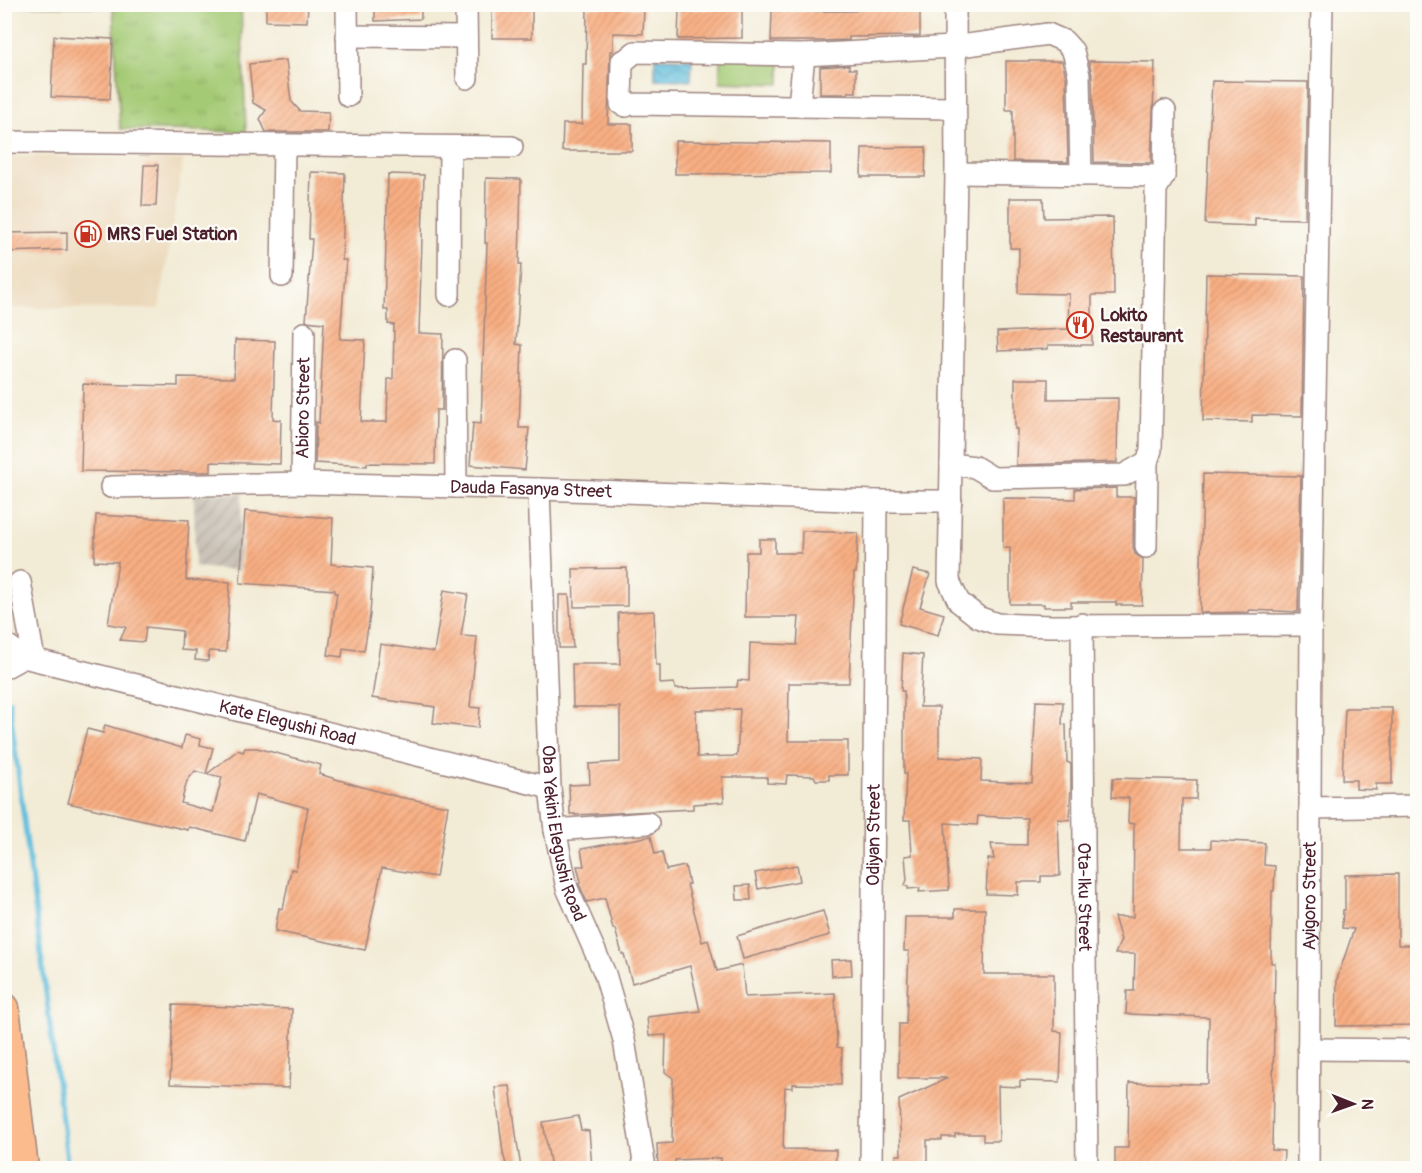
<svg xmlns="http://www.w3.org/2000/svg" width="1422" height="1173" font-family="Pangolin,sans-serif">
	<defs>
		<pattern id="industrial-furrows" width="10" height="10" patternUnits="userSpaceOnUse" patternTransform="scale(1.5)"><rect width="10" height="10" fill="#cbc3b8"/><path d="M-1 1l2-2M0 10L10 0M9 11l2-2" fill="none" stroke="#b0a79e"/></pattern>
		<pattern id="grass-tufts" width="24" height="20" patternUnits="userSpaceOnUse" patternTransform="scale(1.5)"><rect width="24" height="20" fill="#a4ca75"/><path d="M3 7l-1-3M5 7V3M7 7l1-3M15 17l-1-3M17 17v-4M19 17l1-3" fill="none" stroke="#8fad65"/></pattern>
		<pattern id="water-waves" width="16" height="10" patternUnits="userSpaceOnUse" patternTransform="scale(1.5)"><rect width="16" height="10" fill="#5dbcdb"/><path d="M0 5q4-4 8 0t8 0" fill="none" stroke="#4f98b2"/></pattern>
		<pattern id="building-hatch" width="6" height="6" patternUnits="userSpaceOnUse" patternTransform="scale(1.5)"><rect width="6" height="6" fill="#f8ae82"/><path d="M-1 1l2-2M0 6l6-6M5 7l2-2" fill="none" stroke="#d69570"/></pattern>
	</defs>
	<rect width="100%" height="100%" fill="#fdfcf7"/>
	<filter id="ink" filterUnits="userSpaceOnUse"><feTurbulence type="fractalNoise" baseFrequency=".0167" numOctaves="2"/><feDisplacementMap in="SourceGraphic" scale="12" xChannelSelector="R" yChannelSelector="G"/><feConvolveMatrix kernelMatrix="1 2 1 2 8 2 1 2 1" color-interpolation-filters="sRGB"/></filter>
	<filter id="wash" filterUnits="userSpaceOnUse"><feTurbulence type="fractalNoise" baseFrequency=".008" numOctaves="4" result="noise"/><feDisplacementMap in="SourceGraphic" scale="24" xChannelSelector="R" yChannelSelector="G"/><feGaussianBlur stdDeviation="1.35" result="paint"/><feColorMatrix in="noise" values="0 0 0 0 0 0 0 0 0 0 0 0 0 0 0 0 0 1.4 0 .05"/><feComposite in="paint" operator="in"/></filter>
	<g filter="url(#wash)">
		<rect width="100%" height="100%" fill="#f2ebd5"/>
		<!-- built -->
		<path fill="#ebd8ba" d="M5 155 183 160 159 309 5 308Z"/>
		<!-- industrial -->
		<path fill="url(#industrial-furrows)" d="M194 493 242 494 239 571 195 567Z"/>
		<!-- grass -->
		<path fill="url(#grass-tufts)" stroke="#777450" stroke-width="1.5" d="M5 5H241L246 132 120 129 113 7Z"/>
		<!-- pitch -->
		<path fill="#a4ca75" stroke="#777450" stroke-width="1.5" d="M720 52 780 54V84L720 82Z"/>
		<!-- water -->
		<path fill="url(#water-waves)" stroke="#546e83" stroke-width="1.5" d="M655 58 692 59 691 80 655 79Z"/>
		<g fill="none" stroke-linecap="round" stroke-linejoin="round">
			<!-- stream -->
			<path stroke="#5dbcdb" stroke-width="5" d="M9 701 68 1168"/>
		</g>
		<g id="blocks">
			<!-- building -->
			<path fill="url(#building-hatch)" fill-rule="evenodd" d="M266 4H308L307 22 266 21Z
				M375 4H421V19L375 21Z
				M492 4H532V38H492Z
				M587 7 644 8 643 34 613 33V51H610L608 124H632V151H562L563 124H582L583 64H586Z
				M856 7H920V36L849 37V40L820 41H771L772 11H856Z
				M679 9H742V38L678 39Z
				M54 36 113 39 110 99 51 97Z
				M286 60 291 101 300 111 329 112 328 132H266L260 119 266 110 253 103 249 64Z
				M1006 61H1062L1066 77 1068 162 1013 161V110H1006Z
				M1089 61 1155 62 1151 163 1094 162 1092 75Z
				M849 65V69H856V92H848V94H820V67Z
				M1212 81 1308 82 1305 219 1255 218V226L1205 224Z
				M675 141 831 143V173L675 174Z
				M926 147 925 177H861L862 148Z
				M144 165H158L156 206H142Z
				M311 172 345 173 342 260H346L340 339 365 340 361 422H387L388 379H393L394 325 388 324V310H384L388 174 424 175 419 333 443 334 442 410H436L435 464 367 463V466L315 463 316 422 319 423 324 323 306 321 312 239H309Z
				M486 178 521 179 519 265H521L516 344 522 345 519 428H529L525 470 470 465 473 423 481 424 487 243H485Z
				M1010 198H1043L1044 218 1113 217 1114 295H1092V345H1048V349L998 351 997 332 1068 329 1069 294 1018 293 1019 248H1010Z
				M67 232V250L4 252V233Z
				M1206 274 1304 276 1302 416 1252 415V422L1203 421Z
				M235 340 275 341 273 419 281 420 280 464 211 462V472L81 471 83 384 178 386V377L234 378Z
				M1015 379H1048V399L1118 398 1117 462 1016 465 1017 429H1015Z
				M1203 474 1301 476 1298 612 1249 610V612L1200 613Z
				M1116 488V497H1134L1133 547 1135 554 1143 559 1142 605H1116V602H1071V607H1044V604H1010V548H1003V498L1075 499V489Z
				M245 511 333 518 331 564 373 568 370 615 364 651 343 648 342 657 328 655 337 593H335V590L240 583Z
				M96 515 189 520 186 580 230 582 226 652 209 651 208 661 195 660 196 651 181 650 182 631 146 627 144 642 120 640 126 627 108 624 118 562 94 561Z
				M802 531 858 533 856 573H854L849 683H789L788 741H848V775H829V780H816L814 776 787 775 786 784 767 783V777H722L724 802 693 804V809L575 815V814H570L569 785 590 784 589 764 620 762V707H573L572 664H620L618 613 654 611 656 665H660V684L674 683 675 689 737 687 738 680 749 681 750 643 797 645 799 617H745L746 552H759V539H775V553H801ZM740 709 737 756 697 757 696 710Z
				M627 568V606L574 607 573 569Z
				M913 570 930 574 920 607 944 614 938 635 899 624Z
				M444 590 468 594 461 636 477 637 470 707 480 708 478 728 433 723 435 707 372 698 380 644 434 652Z
				M559 595H569L573 648H559Z
				M903 653 923 655 920 707H939V757L982 759 981 781 1032 783 1036 701 1063 702 1062 724 1066 725 1067 762 1071 764V787L1069 820 1058 819 1060 876H1041V882H1018V895L986 894 988 859H994L991 844 1027 845V818L978 816 977 825 945 823 949 890 919 892 920 888 908 889V886L905 885 907 880 905 856 912 855 910 820H904L906 774H904V691H901Z
				M1345 708H1392V784H1376V790L1356 789V780H1342Z
				M105 725 182 748 185 735 201 739 200 745 213 748 206 774 195 771 187 781 181 803 213 812 222 777 207 774 238 750 243 752 245 748H257L321 765 319 774 359 786 399 797 448 806 436 877 382 868 365 950 275 931 279 908 283 909 291 869 296 870 308 808 256 794 245 841 189 827 188 830 68 803 87 729 103 733Z
				M1113 778 1197 780 1196 799H1182L1181 848H1211V840L1265 843 1264 865 1275 866 1274 891H1272L1271 963H1275L1272 1150 1284 1151 1283 1168H1115V1148H1128L1129 1083 1208 1084 1209 1017 1126 1014 1127 991H1134L1135 954H1115L1121 940 1114 917H1133L1134 824 1128 823 1129 798 1112 797Z
				M651 836 655 854 662 852 666 870 685 866 689 884H687L702 942 708 940 717 971 742 965 745 997 835 993 837 1047 842 1048 841 1085 793 1084V1088L785 1087 783 1149 836 1150 835 1168H722L721 1158 675 1160V1168H658L657 1144 672 1143 673 1078 665 1072 666 1035 649 1036 647 1017 700 1011 690 966 632 983 624 954H622L615 929H613L605 898 587 902 579 884 581 882 577 866H584L581 849Z
				M797 865 800 881 758 889 755 873Z
				M1398 874V945H1418V1025L1336 1026 1337 979 1354 929 1342 928 1343 910H1345V875Z
				M750 885 751 900H737L736 886Z
				M955 909H985L984 974H1054V1031L1062 1032 1060 1082 1020 1081V1087L998 1086 999 1141H983V1134H955V1137H942V1140H927V1168H896V1155H901L899 1100 948 1078H898L899 1024H906L909 951H904L905 917H955Z
				M823 911 830 935 743 959 737 936Z
				M851 959 852 975 832 976 831 960Z
				M173 1005 292 1009 289 1088 170 1084Z
				M510 1086 517 1142 521 1168H507L503 1153 495 1087Z
				M578 1116 581 1130 589 1131 592 1168H551L543 1122Z"/>
		</g>
	</g>
	<g filter="url(#ink)">
		<use href="#blocks" fill-opacity="0" stroke="#9e8580" stroke-width="1.5"/>
		<g fill="none" stroke-linecap="round" stroke-linejoin="round">
			<defs>
				<g id="minor">
					<path d="M347 4 348 96"/>
					<path d="M466 4 467 78"/>
					<path d="M955 4 956 173 949 581 959 602 978 617 997 624 1051 626 1311 625"/>
					<path d="M347 36 466 37"/>
					<path d="M799 106 804 55"/>
					<path d="M954 108 629 104 626 106 621 104 622 61 623 62 635 52 804 55 953 47 1048 34 1064 41 1073 51 1079 75 1081 175"/>
					<path d="M4 142 512 147"/>
					<path d="M956 173 1164 176"/>
					<path d="M282 276 284 145"/>
					<path d="M449 295 450 147"/>
					<path d="M455 360 456 487"/>
					<path d="M951 464 975 467 993 478 1124 475 1147 462"/>
					<path id="s1" d="M302 483 304 333"/>
					<path id="s2" d="M111 487 302 483 539 489 876 501H951"/>
					<path id="s3" d="M539 489 550 788 555 830 567 888 605 974 624 1040 645 1168"/>
					<path d="M1146 547 1147 462 1151 450 1156 189 1164 176 1165 111"/>
					<path d="M20 582 34 659"/>
					<path id="s4" d="M1082 624 1087 1168"/>
					<path id="s5" d="M4 643 24 657 550 788"/>
					<path d="M4 668 24 657"/>
					<path d="M1310 808 1418 806"/>
					<path d="M555 830 648 823"/>
					<path d="M1308 1049 1418 1050"/>
					<path id="s6" d="M871 1168 876 501"/>
					<path id="s7" d="M1308 1168 1311 625 1322 4"/>
				</g>
				<path id="highway" d="M4 1008 23 1168"/>
			</defs>
			<!-- minor casing -->
			<use href="#minor" stroke="#9e8580" stroke-width="24"/>
			<!-- highway casing -->
			<use href="#highway" stroke="#9e8580" stroke-width="33"/>
			<!-- minor -->
			<use href="#minor" stroke="#fff" stroke-width="21"/>
			<!-- highway -->
			<use href="#highway" stroke="#fbbb8d" stroke-width="30"/>
		</g>
	</g>
	<!-- icons -->
	<defs>
		<symbol id="fuel-ring" viewBox="-11 -11 22 22"><circle r="9.5" fill="#fdfcf7" stroke="#c8321e" stroke-width="1.5"/><path d="M-5.5-6h7V0h2V4h1.3V-2.5L3-4.5l.8-.8L6-3V5H2.5V1h-1V6h-7ZM-4.2-4.7v3.2H.2V-4.7Z" fill="#c8321e"/></symbol>
		<symbol id="restaurant-ring" viewBox="-11 -11 22 22"><circle r="9.5" fill="#fdfcf7" stroke="#c8321e" stroke-width="1.5"/><path d="M-5-6h1v4h1v-4h1v4h1v-4h1v5L-1.5 .5V6h-2V.5L-5-1ZM5-6V6H3V1.5H1.5Q1.5-4 5-6Z" fill="#c8321e"/></symbol>
	</defs>
	<g fill-rule="evenodd">
		<use href="#fuel-ring" x="73" y="219" width="30" height="30"/>
		<use href="#restaurant-ring" x="1065" y="310" width="30" height="30"/>
	</g>
	<g text-anchor="middle" dominant-baseline="central" stroke-width="4.5" stroke-linejoin="round" paint-order="stroke">
		<!-- poi labels -->
		<g font-size="18" font-weight="bold" fill="#4a1f2b" stroke="#fdfcf7" text-anchor="start">
			<text x="107" y="234">MRS Fuel Station</text>
			<text x="1100" y="315">Lokito<tspan x="1100" dy="21">Restaurant</tspan></text>
		</g>
		<!-- street labels -->
		<g font-size="18" fill="#4a1f2b" stroke="#fdfcf7">
			<text stroke="none"><textPath href="#s1" startOffset="75">Abioro Street</textPath></text>
			<text stroke="none"><textPath href="#s2" startOffset="420">Dauda Fasanya Street</textPath></text>
			<text stroke="none"><textPath href="#s5" startOffset="296">Kate Elegushi Road</textPath></text>
			<text stroke="none"><textPath href="#s3" startOffset="346">Oba Yekini Elegushi Road</textPath></text>
			<text stroke="none"><textPath href="#s6" startOffset="333">Odiyan Street</textPath></text>
			<text stroke="none"><textPath href="#s4" startOffset="273">Ota-Iku Street</textPath></text>
			<text stroke="none"><textPath href="#s7" startOffset="272">Ayigoro Street</textPath></text>
		</g>
	</g>
	<!-- margin -->
	<rect width="1422" height="1173" fill="none" stroke="#fdfcf7" stroke-width="24"/>
	<!-- north arrow -->
	<g transform="translate(1353 1104) rotate(91)" stroke="#fdfcf7" stroke-width="4.5" paint-order="stroke">
	<path d="M0-4.5L10 22L0 15L-10 22Z" fill="#4a1f2b"/>
	<text y="-9" font-size="16" font-weight="bold" text-anchor="middle" fill="#4a1f2b">N</text>
	</g>
</svg>
